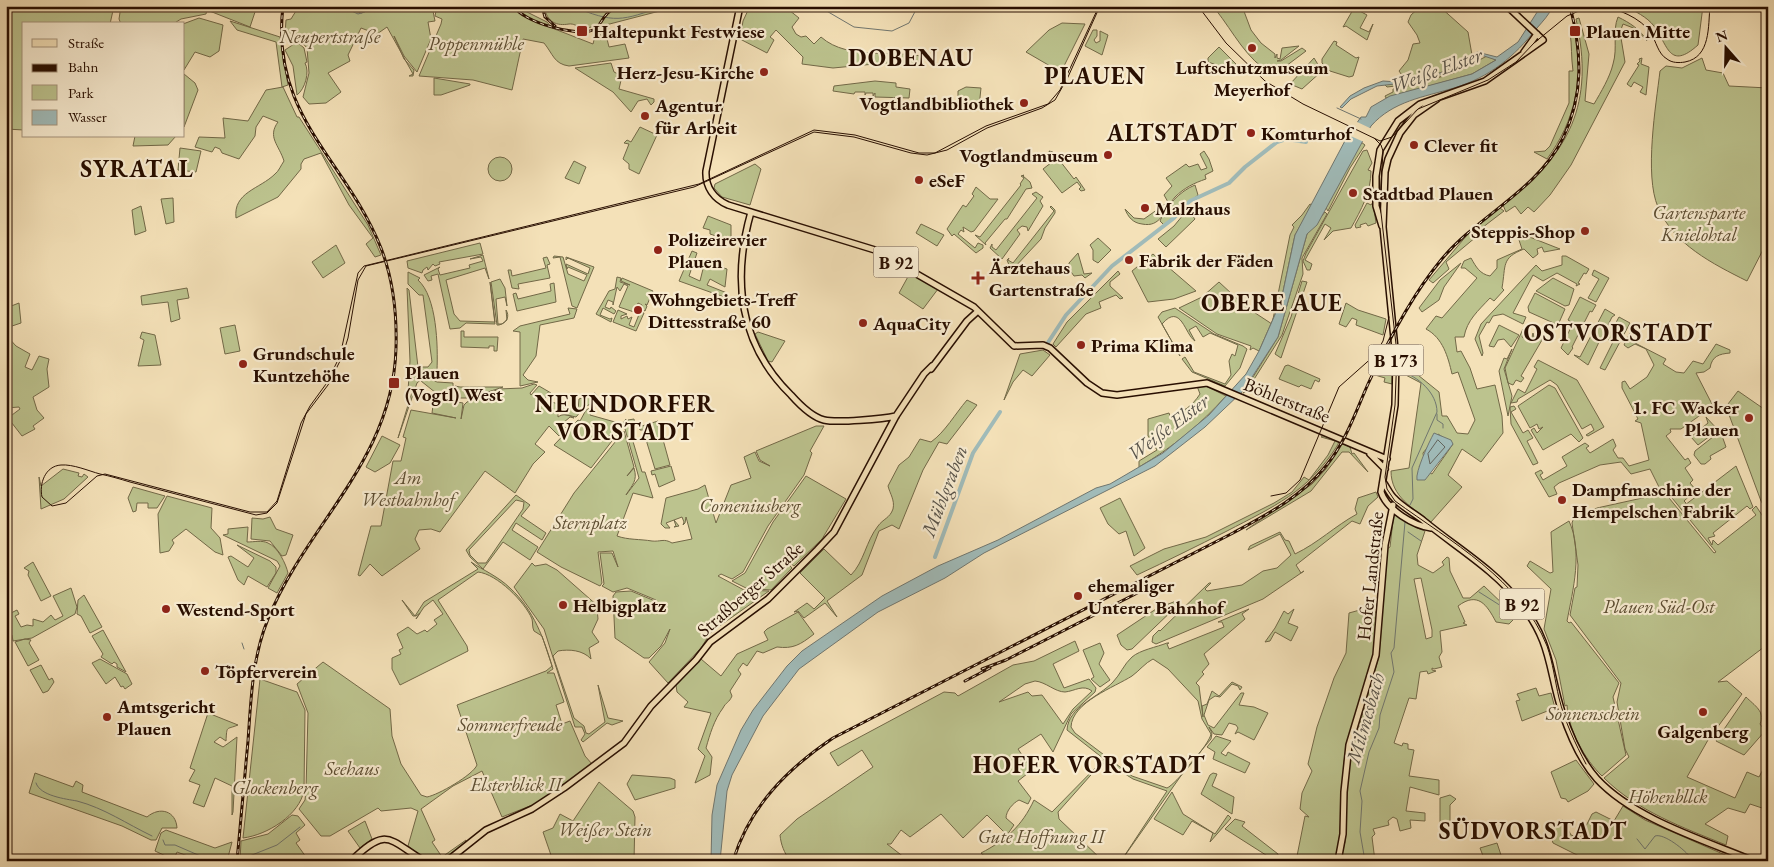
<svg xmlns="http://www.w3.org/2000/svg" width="1774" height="867" font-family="'EB Garamond',serif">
	<rect width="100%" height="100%" fill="#f4e1b8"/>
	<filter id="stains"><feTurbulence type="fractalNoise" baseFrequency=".004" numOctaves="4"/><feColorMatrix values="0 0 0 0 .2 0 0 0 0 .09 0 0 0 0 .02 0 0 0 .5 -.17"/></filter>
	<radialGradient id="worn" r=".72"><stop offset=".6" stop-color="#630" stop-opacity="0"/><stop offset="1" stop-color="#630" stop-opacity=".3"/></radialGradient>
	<!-- green -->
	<path fill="#bcc38e" stroke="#726847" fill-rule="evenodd" d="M6 6H114L110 24H24V130L6 129Z
		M121 6H267L256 9 250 27 207 10 206 14 181 19 173 24H121L119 19Z
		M299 6 321 9 323 6H349L353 11 362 13 366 9 365 6H435L433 11 435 21 428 22 431 39 417 72 404 56 394 36 404 59 414 70 413 76H409L413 74 387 27 377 34 361 28 348 55 350 61 328 73 341 92 326 103 309 104 303 97 309 73 307 48 300 40 285 34 286 20 291 19Z
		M437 6H521L525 11 547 22 552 28 593 44 596 32 607 39 609 47 625 44 629 58 569 66C554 64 553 54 544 43L523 39 512 90 473 80 419 76 441 24 442 19 435 16Z
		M544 6C557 6 599 10 607 6H679L598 27 595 25C579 34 579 23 569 24 557 26 547 23 544 6Z
		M750 6H784L799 18 792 27 796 34 801 37 806 36 814 44 821 37C849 62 897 48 929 58L920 60 912 67 885 63 833 68 802 64 803 57 776 30 770 37 774 40 767 53 740 39 743 21Z
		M1217 6H1242L1251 30 1261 43 1275 54V58L1277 54V58L1280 59 1282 48 1299 46 1281 60 1277 61H1281L1302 48 1306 51 1278 72 1272 74C1246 59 1234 33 1216 10Z
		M1421 6H1439L1468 32 1472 55C1454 70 1429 78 1406 81L1399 71 1408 60 1413 44 1420 43 1417 35 1408 22 1411 15Z
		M1624 6H1703L1698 45C1669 71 1668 45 1654 26 1647 17 1635 11 1624 6Z
		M1354 8 1367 15 1360 28 1369 32 1373 24 1367 40 1346 26 1343 27Z
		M1618 17C1630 23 1640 29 1647 41L1636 29 1623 24 1620 32 1625 62 1571 165 1550 195 1534 212 1528 207 1521 214 1515 206 1506 212 1503 205C1570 153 1595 104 1576 19L1579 18 1589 54 1585 101 1594 104C1601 92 1610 77 1613 64 1618 48 1612 31 1618 17Z
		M199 18 223 25 219 51 210 57 195 52 184 70 183 24Z
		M230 21 280 37 288 85 282 87 276 42 237 30Z
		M1062 23 1085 24 1064 66 1057 70 1026 52 1049 30Z
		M1093 30H1097V36L1094 40 1096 43 1100 41V31L1108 35 1102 55 1085 46Z
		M1574 31C1585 77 1575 121 1547 159L1534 152 1545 151 1550 146 1569 103V71H1573C1571 57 1572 46 1570 32Z
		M1334 41 1337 42 1336 45 1356 58 1359 57 1353 76 1349 77 1330 71 1322 63V59Z
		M297 42 304 48 307 62 305 63C310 72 305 89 297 95L293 66 285 50Z
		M1219 47 1236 64 1234 68 1228 69 1208 62V58Z
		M1477 54 1484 55 1454 72 1423 82 1454 73 1487 56 1496 60 1472 74 1386 98 1385 96 1393 92V89L1422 83 1387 87 1384 84C1418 85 1450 75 1477 54Z
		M1314 58 1322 71 1302 89 1290 84Z
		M1642 58 1641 64 1649 67 1646 95 1640 92 1643 87 1634 82 1631 87 1627 84 1639 65 1637 64 1640 61 1639 59Z
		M1702 58 1706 70 1723 73 1729 86 1768 88V240L1747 281C1713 264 1673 244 1658 207 1644 175 1656 105 1660 71L1666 66 1682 68Z
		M611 63 614 72 622 76 619 89 654 99V102L651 105 647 99 638 101 631 112 613 92 575 68Z
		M184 74 195 83 198 90 184 127Z
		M434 78 470 84V85L441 95H434Z
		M875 81 896 83V87L910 89 909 98 875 97V93L873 96V93H866L865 95V92H855L854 94 833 91 834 86Z
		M283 87 297 117H299L368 225 381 255 375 257 366 244 373 238 349 205 321 153 304 159 301 164V169L278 197 236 218C233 192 260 189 275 174 279 171 281 165 284 161 279 145 267 137 278 122L263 116 256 127 255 136 239 159 222 153 220 149 215 147 212 152 195 147 199 137 225 138 223 118 248 121 266 90Z
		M966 87 981 88 979 107 958 106V91Z
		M640 127 657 135 639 174 629 169V164L623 159 629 144 624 143 627 140 631 142Z
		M135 136H176L168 145 133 146Z
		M1361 142 1365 145 1350 168 1328 211 1326 208 1329 202Z
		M180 148 201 151 196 172 178 170Z
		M1367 150 1372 163 1368 170 1371 171C1371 192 1361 210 1351 228L1333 231 1324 240 1331 228 1325 224 1305 260 1312 264 1310 270H1307L1303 261 1306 253 1363 151Z
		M1049 151 1053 152 1074 179 1076 177 1085 190 1081 191 1079 189 1081 187 1077 182 1062 193 1043 169 1056 159 1053 155 1051 156Z
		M1204 151 1209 159 1213 171 1205 175 1206 179C1194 183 1184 188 1175 197 1164 210 1161 228 1142 224 1133 223 1128 217 1125 209L1134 218 1144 219 1168 202 1164 195 1172 186 1166 178 1186 164 1189 167 1198 164 1201 170 1207 168 1200 154Z
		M488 169a12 12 0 1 1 24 0a12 12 0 1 1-24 0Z
		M574 161 586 167 579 184 565 178Z
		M755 164 761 169 750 205 722 197 714 188 715 184Z
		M1024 175 1023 176 1030 182 1032 188 1026 189 1007 219H1005L985 243 986 245 975 235 980 237 1021 185 1020 184 1024 178 1021 176Z
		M1195 185 1198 195 1164 225 1160 221C1166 206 1180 191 1195 185Z
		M976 187 990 199H998L974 231 971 232 963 227 964 232 961 230 958 234 975 248 978 243 983 245V248L976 253 954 234 952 236 947 229 963 205 966 207 974 196 972 194Z
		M1036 192 1043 197 1040 201 1043 206 1028 231 1027 227 1022 226 1017 230 1020 234 1002 259 990 248 992 244V247L996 250 1037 198 1032 194Z
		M173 198 174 222 166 224 161 199Z
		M1373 202 1376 223 1368 226 1366 223 1360 225 1361 227 1356 228 1355 225 1367 203 1371 205Z
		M1310 204 1312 205 1295 235 1281 301 1259 351 1253 348 1250 350 1251 346 1217 334 1179 308 1202 297 1219 282 1246 307 1272 324 1290 235 1294 227 1292 225 1302 215Z
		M141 206 146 231 135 235 132 210Z
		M1051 206 1055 210V213L1045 228 1041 239 1013 269 1010 267 1012 269 1007 275 1002 274 1009 265 1007 260 1009 258 1008 260 1013 263 1054 211 1050 207Z
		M1500 208 1504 211 1474 234 1476 237 1446 262 1449 269 1433 283 1429 280 1468 234Z
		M1188 209 1195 219 1166 247 1158 239 1174 226Z
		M1325 212 1327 214 1302 258 1303 274 1282 335 1246 392 1243 393 1278 337 1307 234Z
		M708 216 731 225V243L727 242V239L725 243 721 242 722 238 710 234V230L703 228Z
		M921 224 944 235 937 246 916 233Z
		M1527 236 1560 249 1544 252 1542 247 1537 249 1538 254 1533 258 1524 249C1501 258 1506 265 1502 288L1504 290 1494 301 1490 298C1478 311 1467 320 1464 337H1455L1457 352 1461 351 1470 368 1477 389 1495 385 1502 416 1503 433 1481 462 1462 449 1448 475 1462 487 1431 522C1413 508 1391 497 1391 471L1409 468 1421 383 1400 372 1401 367 1413 371 1439 392 1442 416H1447L1457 433 1468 434 1475 420 1458 372 1452 374C1448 357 1443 338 1426 329L1436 316 1442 318 1477 278 1465 268H1461L1464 261 1471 258C1476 267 1480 274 1490 276L1497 268V260L1522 249 1518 237ZM1438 434 1453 444 1432 474 1419 467 1424 460 1423 453Z
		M1098 238 1111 250 1098 263 1093 260V250L1090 245Z
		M480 243 483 254 439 262 440 264 435 266 433 264 428 270 427 267 423 270 422 273 408 268 407 261Z
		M336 245 345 263 323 278 312 262Z
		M692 251 697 253 689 276 700 281 704 265 698 263 699 260 727 269 725 287 710 279 707 285 727 293 729 301 727 304 724 297 679 281Z
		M1078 253 1084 274 1092 273 1085 278 1082 275 1074 276 1069 269V263Z
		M1153 254 1196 291 1174 299 1148 302 1132 271Z
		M483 255 489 279 485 268 446 280 454 314 460 321 495 322 490 282 495 324 466 323 460 328 450 329 438 274 431 276 432 280 428 281 424 275 440 267 438 269 440 275 470 268 469 265 483 261 481 257 470 259Z
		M554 256 563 257 568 274 584 281 587 275 568 267 567 269 566 264 588 274 590 268 568 258 566 260V257L594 267 577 308 572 306 560 257 553 258Z
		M1562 256H1566L1589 269 1586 274 1584 273 1578 283 1580 284 1576 286 1577 284 1557 273 1543 281 1533 275 1513 313 1526 317 1523 324 1503 314 1493 316 1489 323 1487 322 1479 336 1483 353 1482 356 1475 339 1481 324 1536 265 1542 271 1562 265Z
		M547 257 550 264 547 265 550 278 518 284 519 289 512 288 508 270H511L512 276 546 268 543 258Z
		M1461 263 1444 287 1439 300 1422 312 1419 308 1440 280Z
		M1594 270 1609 278 1596 302 1588 298 1599 279 1592 275Z
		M1118 271 1120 274 1110 282V286L1123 298 1120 299 1116 295 1099 302 1101 308 1086 314 1056 347 1053 344 1067 322Z
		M408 272 420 278 418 280C437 297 438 346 437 370L441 371 424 377 417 383 398 438 412 392 408 391 410 361 407 288 409 290 418 367H428L432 362 423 295H419L408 284Z
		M910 273 938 289 923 309 899 293Z
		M617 277 621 278 620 282 630 285 621 281 622 278 653 291 647 305 645 304 647 306 645 311 641 309 642 305 638 303 634 312 619 307 628 286 624 284 620 291 617 287 613 305V302L608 300 605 307 610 309 611 307 616 311 614 314 603 308 600 315 610 319 612 318 611 322 596 314 609 291 615 289Z
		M1553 278 1574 289 1569 305 1565 306 1536 291Z
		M500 279 505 288 507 306 505 297 496 299 498 324H502L507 320 506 310C510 316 507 323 499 325H497L491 282Z
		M1302 281 1307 282 1281 358 1275 354 1291 317Z
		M554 283 556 302 517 311 513 294 516 293 518 299 551 291 550 284Z
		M187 288 189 298 177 300 180 319 171 322 168 302 142 305 141 296Z
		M1535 293 1565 309 1558 325 1529 312 1528 307Z
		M1580 297 1596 305 1592 312 1590 311 1572 347 1573 348 1568 355 1561 348 1573 323 1568 320Z
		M19 303 21 323 6 328V308Z
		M1346 303 1358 310 1386 319 1383 335 1356 325 1357 320 1352 318 1346 327 1339 324Z
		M568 308 577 309 574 318 540 325 536 356 523 375 528 380 538 382 520 386V332L513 331 520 326 570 314Z
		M1175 308 1214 334 1243 346 1247 349 1240 368 1225 386 1192 372 1182 359 1185 357 1194 372 1225 384 1231 375 1229 361 1232 354 1235 356 1238 345 1210 333 1203 337 1196 326 1189 330 1195 341C1185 335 1181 302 1162 324L1180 356 1158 317 1162 312Z
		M1605 309 1615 315 1612 317 1603 335 1605 336 1602 341 1600 340 1588 365 1574 355 1580 357Z
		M618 310 627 314 621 316V319L627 316 628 319 632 317 629 325 634 327 640 312 644 313 636 331 613 322Z
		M1619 317 1630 323 1605 370 1600 368 1613 342 1607 339Z
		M235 325 240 351 225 354 220 328Z
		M1499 325 1519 335 1511 347 1504 339 1498 340 1494 347 1489 346Z
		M1523 329 1529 331H1525L1522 337 1531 341 1533 333 1534 337 1538 339 1539 336 1542 340 1521 376 1524 378 1521 382 1516 380 1513 385 1508 383 1505 368Z
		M461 331H464V337H498L497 351H494V346H489V348L461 347Z
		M1631 331 1630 335 1635 343 1666 359 1663 364 1676 372 1684 373 1693 361 1703 364 1716 344 1730 350V353C1719 354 1712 356 1710 368L1704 372 1696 373 1713 406 1681 429H1670L1671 432 1666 436 1685 460 1688 458 1691 463 1685 468 1693 480 1690 483 1696 490 1684 501 1686 503 1684 507 1686 511 1685 505 1736 466 1753 507 1750 509 1747 506 1713 533 1715 536 1708 538 1712 545 1713 540 1718 545 1756 515 1752 510 1756 506 1768 524V644L1718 682 1727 681 1742 694 1708 740 1687 777 1735 798 1747 772 1759 777 1768 760V810L1750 804 1745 813 1728 808 1705 824 1728 836 1726 845C1684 828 1637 811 1604 778L1629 757 1625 749 1617 702 1621 683 1570 615 1575 588 1577 587 1578 565 1572 523 1573 520 1597 508 1665 493 1714 553 1716 552 1668 493 1661 491 1650 469 1631 474 1621 462 1600 465 1559 483 1554 487 1557 494 1549 497 1535 473 1541 470 1543 473 1540 475 1543 480 1567 466 1562 457 1585 443 1589 446 1586 448 1590 453 1613 439 1616 446 1613 450 1618 458H1623L1629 466 1649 460 1641 423 1635 421 1638 419 1622 388V382L1625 381 1630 389 1647 377 1654 365 1646 349 1635 344 1628 348 1624 345Z
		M142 332 155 335 161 365 138 366 144 340 140 338Z
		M758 332 785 341 772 362 768 361 755 334Z
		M6 335 16 346 30 354 25 367 32 370 39 356 49 359 47 369 49 387 33 397 37 410 44 418 33 426 35 429 22 436 8 418 20 409 19 407 6 408Z
		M1392 344V384L1384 382 1385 378 1375 375Z
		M1512 349 1504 369 1512 396 1508 416 1499 371 1504 358 1507 359Z
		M1043 350 1050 355 1032 376 1023 370 1013 382 1004 400 1020 354Z
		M1538 360 1577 380 1604 427 1588 436 1586 435 1594 430 1591 424 1582 429 1557 385 1550 380 1518 399 1517 402 1511 403 1518 389 1525 393 1537 369 1534 367Z
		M1288 365 1320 379 1319 382 1315 380 1311 389 1301 385 1299 387 1279 379 1285 366Z
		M429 378 437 382 453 383V397L436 393 421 381Z
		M534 384 537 385 530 393 531 395 539 386 551 393H547L545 400 578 410 579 399 595 393 599 399 585 407 576 417 558 413V417C563 413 569 415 574 418L570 417 562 424 566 428 559 436 549 426 535 444 545 452 533 464 515 493 485 471 440 532 431 529 419 530 415 539 420 549 382 576 370 564 360 576 358 575 371 526H381L393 461H401L406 438 403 437 411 410 456 418 432 413 434 398 463 403 461 419 464 405 467 402 499 389 522 388Z
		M1549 385 1555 388 1583 438 1579 442 1571 434 1543 450 1531 430 1534 428 1537 433 1543 427 1539 429 1537 424 1530 428 1518 406Z
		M455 386 460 387H503L470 398H454Z
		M1197 386H1206L1226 396C1201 424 1172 448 1139 467V461L1157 450 1148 436V419L1169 413 1170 416C1184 412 1192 406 1200 394Z
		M1738 391 1764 409 1768 406V513L1761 501 1728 412V404Z
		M967 400 977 405 947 444 939 442 923 470 899 529 892 525 879 531 862 575 827 601 837 617 825 603 804 618 798 611 794 612 807 603 814 609 825 598 800 573 824 549 851 575C864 562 866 541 878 526 883 519 890 518 893 509 895 500 890 494 888 486L899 465 909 457 920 439 931 442C945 432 955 414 967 400Z
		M1514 406 1516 409 1511 412 1523 433 1528 430 1533 438 1527 441 1538 463 1533 465 1511 424 1510 407Z
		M592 407 590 415 622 424 626 419 623 426 618 427 606 439 584 424 607 441 616 430 622 428 591 468 554 445 578 420 580 421 586 410Z
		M1706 417 1718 430 1698 445 1691 437 1708 423Z
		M634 419 635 425 629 428 642 472H645L653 498 633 493 617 536C628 540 640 539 652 541 660 542 664 538 672 543L692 539 686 517 685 523 683 525 684 522 682 517 674 520 679 526 674 527 676 526 674 520 666 523 670 528H665L661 524 666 498 698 489 705 485 716 523 731 485 751 478 744 457 755 452 759 461 770 466 760 460 756 451 816 426H824L810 451 812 453 804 475 768 526 743 572 732 579 721 574 718 576 744 590 769 591 711 632 701 648 668 683 649 662 665 643 670 629 661 646 649 658H644L615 638 613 596 616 592 631 591 655 601 656 600 627 588 613 592 602 586 604 584 600 553H612L618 567 613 551 598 552 602 583 600 586 561 567 537 552 574 493 624 431 634 467 627 476 634 468C638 481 632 485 626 495L639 478 625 429 628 420Z
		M658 421 659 434 662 436 670 465 655 469 643 430H640L639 427Z
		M1718 433H1721L1726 447 1710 456 1711 459 1705 464H1701L1694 455 1695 451Z
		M1324 435 1339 442 1337 446C1308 492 1273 507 1227 531 1197 546 1167 561 1137 575L1130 566 1164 549 1206 537 1274 503 1292 492 1304 477 1309 480 1328 455 1335 441 1321 437Z
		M382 436 400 445 390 463 375 472 366 467Z
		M1344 444 1350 447 1352 454 1354 453 1368 472 1349 452H1342L1311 491 1246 530 1312 484 1326 469 1341 445Z
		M671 466 675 480 659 487 655 474 652 475 651 471Z
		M63 469 79 473 78 476 82 477 84 474 88 477 64 499 41 509 39 477 41 486Z
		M806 476 846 499 822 539 794 566 782 557 792 568 771 590 746 588 732 581 745 573 773 522Z
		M133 487 165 496 157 508H148V503H137L136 511 133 512 128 498Z
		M1376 492 1378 497 1368 506 1360 524 1352 521 1296 565 1301 573 1304 571 1263 599 1156 644 1152 642 1153 636 1159 630 1160 631 1209 583H1211L1205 589 1207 591 1242 585 1263 571 1277 568 1291 555 1280 534 1248 550 1250 546 1280 532 1285 540 1289 541 1295 554C1318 543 1335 526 1357 514L1355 509 1358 498Z
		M516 495 530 505 521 516 546 533 542 540 516 523 512 530 538 547 530 560 503 542 483 569 470 557 466 550ZM516 500 524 502 523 509 486 563H478L470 555 469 550Z
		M167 496 212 508 211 528 220 538 223 555 215 552 186 529 172 540 174 543 169 551 160 553 158 514Z
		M1120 498 1145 548 1134 556 1126 531 1119 534 1108 524 1100 508Z
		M1394 512 1417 528 1425 531 1417 555 1418 565 1433 573 1444 565 1442 562 1447 557 1449 558 1450 571 1463 598H1470L1484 586 1507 608 1513 620 1509 624 1496 622C1487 605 1478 591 1458 606L1465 622 1463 623 1467 625 1440 631 1442 652 1439 657 1442 667 1434 669 1432 668V670L1436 671 1428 674 1427 671 1420 672 1416 699 1409 698 1394 743 1402 746 1403 743 1408 744V749L1414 750 1409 776 1439 780V795L1410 787 1406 811 1425 813V821L1410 820 1411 828 1400 831 1397 819 1393 817 1388 821 1389 825 1373 829 1375 834 1372 837 1375 861H1340L1345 842 1348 765 1379 656 1387 549 1390 547ZM1421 578 1432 630V637L1426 639 1414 579Z
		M270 517 276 529 293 535 286 555 282 556 270 541 251 539 252 518 263 519Z
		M1569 521C1583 551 1573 590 1567 621L1569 623 1571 622 1619 683 1613 697 1626 755 1602 776C1585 760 1568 729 1567 705L1565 706 1556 660 1544 629 1551 589 1527 566 1530 561 1550 573 1553 572 1551 532Z
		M248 527 247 542C254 542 262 540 268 543 278 547 286 564 288 573L277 593 268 588 280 566 277 561 223 535 228 534V529Z
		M237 545 270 561 276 567V573L267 587 248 576 244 585 238 580 228 557 231 556 248 567 254 558Z
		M33 562 51 596 41 601 28 575 29 571 24 568Z
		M471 562C483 570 499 577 510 588 534 610 544 639 553 669L547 673H554L563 699 564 702 556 705 562 724 570 721 585 756 592 764 591 766 535 804 502 817 482 771 453 786 421 809 435 840 432 842 442 857 466 840 465 844C440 864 434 867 408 846L418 811 411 808 381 811 378 808 330 836H321L299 809 305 800 306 790 308 713 297 684 323 662 390 709 392 736 401 764 421 795 427 797C438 795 473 775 477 765L457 705 546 671 552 666 542 636 534 631C532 627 533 623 532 619 525 602 497 574 478 572L438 600 467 646 468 651 400 685 392 669V658L401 654 399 650 403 648 397 634 408 627 417 634 425 630 427 632 437 624 434 620 443 614 433 600 424 607 416 619 420 613 416 616H413L402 600 415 616 424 602 478 569Z
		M532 563 535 566 546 564 557 570 599 607 597 608 598 619 592 632 599 642 589 648 591 659C583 650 569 649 558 651L553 656 574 718 584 726 586 733 589 734 605 722 598 685 608 718 623 721 612 725 607 723 583 742 581 740 585 734 582 727H575L544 629 514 587Z
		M71 588 77 607 75 614 32 638 13 641 12 635H10L6 629V609L9 614 17 610 19 614 15 616 21 627 27 625 33 626V619L43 622 51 615 55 620 63 616 53 596Z
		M84 595 102 627 90 633 81 616 77 614 78 600Z
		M1176 601 1178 605 1132 649 1127 650 1121 645 1117 635 1156 609Z
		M1367 608 1368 611 1369 608 1377 613 1374 655 1344 761 1340 834 1335 861H1296L1305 816 1309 817 1300 809 1302 793 1312 771 1308 764 1317 727 1334 678 1346 653 1349 613Z
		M1249 609 1242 614 1245 619 1204 654 1209 664 1202 672 1204 674 1196 683 1199 686 1203 717 1202 706 1207 704 1212 691 1219 696 1232 682 1242 687 1240 690 1238 686 1232 684 1220 697 1215 696 1209 700 1204 715 1208 725 1214 728 1241 693H1244L1239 705 1254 707 1268 713 1254 740 1238 732 1235 734 1238 728 1236 725 1229 723 1222 735 1214 734 1209 727 1212 733 1211 739 1185 770 1121 861 1167 791 1133 779 1106 762 1098 767 1058 812 1059 819 1103 861H990L981 853C1006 840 1022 826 1034 800L1052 812 1104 759 1067 730C1068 707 1099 697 1113 682 1120 675 1124 664 1132 657 1140 650 1157 647 1167 643H1169L1167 644 1169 649 1224 627 1222 622H1218ZM1153 659 1168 669 1198 701 1202 719 1211 734C1210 743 1175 785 1167 788L1132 776 1075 733 1071 727C1072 702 1115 687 1132 676 1139 671 1145 663 1153 659Z
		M1294 609 1288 623 1298 627 1291 641 1275 632 1270 641 1265 642 1275 628 1284 611 1288 614Z
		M798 612 814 634C800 645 793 649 777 647L763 653 757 651 747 666 743 663 738 670 741 674 730 691 732 696C729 703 726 702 723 708 714 720 710 734 706 748L712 757 710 775 695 783 705 756 698 749 711 713 684 707 688 702 677 692 676 685 701 659 721 676 737 654 768 640 764 632 767 629Z
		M103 630 126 672 117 667V664L114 662 112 664 101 657 103 654 92 636Z
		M25 639 31 640 29 643 39 660 28 666 15 642Z
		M1075 641 1079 651 1053 664 1064 688 1089 679 1096 688 1095 692 1071 714 1053 752 1041 734 1018 749 1032 770 1018 781 1031 798 1028 804 1019 800C1013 803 1006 811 1006 818L1014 825 1007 835 987 815 963 838 941 814 910 837 901 830 891 844H887L909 861H790C784 852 781 845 780 835L797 819 873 767 862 750 838 766 830 753 944 692 955 693 958 696 1013 665 1034 661ZM1035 681C1046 682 1055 692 1065 692 1075 691 1083 684 1092 691L1073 709 1063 724 1042 695 1032 696 1028 692 999 702 1025 684Z
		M1100 643 1104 653 1099 664 1110 680 1100 687 1091 679 1094 677 1083 650Z
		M100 659 127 674 132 684 125 689 123 686 121 687 115 677 106 684 92 663Z
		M41 665 49 680 52 678 54 682 48 691 43 693 30 670Z
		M260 679 297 692 305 710 304 790C300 815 267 835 243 838Z
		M1536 688 1539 696 1551 693 1555 708 1522 721 1516 701 1520 700 1517 694Z
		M1746 697C1754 705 1766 712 1760 724L1765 731 1744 755 1716 741Z
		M208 713 238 725C226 730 227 725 226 741L220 737 214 742 223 747 237 737 233 812 232 815V786L215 778 204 807 193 803 200 785 189 781 195 770 190 768Z
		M1216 736 1231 741 1221 753 1226 756 1228 752 1250 763 1245 773 1213 759 1215 752 1207 747Z
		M1576 760 1594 784 1588 791 1568 802 1566 799 1561 798 1551 772Z
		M35 773 73 787 76 781 83 785 82 792 147 817C160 806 176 811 177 828H162L156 840H151L122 826 29 793Z
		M1213 773 1217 774 1212 786 1234 797 1232 814 1201 794 1210 775Z
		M632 775 670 778 675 780V788L635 800 627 784Z
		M599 782 633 811 635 817 634 861H553L543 832 553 828 560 814 573 821Z
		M1172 792 1183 814 1215 834 1228 815 1231 818 1210 842 1213 833 1192 821 1183 835 1154 819Z
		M1450 795 1456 799 1450 805V822L1440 823V798Z
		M1623 806 1645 820 1739 861H1641L1628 856 1626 861H1589L1553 843 1547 823 1549 822 1552 826 1563 820 1571 835 1580 838 1592 814 1596 812 1614 821Z
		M292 815 298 816 305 825 296 833 300 840 296 843 306 857 300 861H240L241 841 268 834Z
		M1235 819 1245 822 1242 826 1278 854 1277 861H1268L1269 857 1225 829Z
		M365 821 372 839 360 848 348 831Z
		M166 830 215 848 232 842 227 861H201L177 852 173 861H169L170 858 155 851 161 833Z
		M1497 843 1503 861H1485L1480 848Z"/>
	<!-- water -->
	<path fill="#a0bbb9" stroke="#70766f" d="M1541 6H1553C1549 15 1543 21 1537 28 1514 57 1490 77 1454 88 1424 97 1393 101 1371 126L1317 225 1307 234 1278 337 1243 391 1205 427 1155 466 984 553 945 578 878 612 799 669 763 716 732 775 727 791 720 861H711L712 815 717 785 741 730 753 710 787 666 802 651 882 596 938 566 998 540 1096 488 1110 484 1163 453 1209 415 1246 374 1259 351 1281 301 1295 235 1347 137 1361 117H1366L1371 107 1390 96 1472 74 1496 60 1478 54 1456 69 1422 81 1377 86 1351 99 1342 108 1340 107 1350 96 1364 88 1383 81 1398 82 1422 79 1456 68 1477 52 1497 57 1518 42Z
		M1434 433 1451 440 1453 444 1425 480H1417C1415 472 1429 442 1434 433Z"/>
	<!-- pier -->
	<path fill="#f4e1b8" d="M1355 121 1372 129 1364 142 1346 134Z"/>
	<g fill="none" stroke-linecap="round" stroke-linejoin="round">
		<!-- shore -->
		<path stroke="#64645c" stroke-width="1" d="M1438 440 1445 447 1430 464 1428 454Z"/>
		<!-- stream -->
		<path stroke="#70766f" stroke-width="1" d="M341 6 358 14 365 12 368 6
			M572 6C615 24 621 21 664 6
			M818 6 854 27 892 31 909 23 918 6
			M1337 108 1361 119
			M1400 371C1418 376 1437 393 1437 412L1412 468 1413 499 1410 505
			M1437 414V420L1443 424V428
			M1408 532 1421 541
			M1479 592 1509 611
			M242 643 244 649
			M36 783C40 796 66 799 77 801 104 808 127 824 152 836
			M1637 839 1645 849 1655 836C1664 833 1685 850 1691 858L1697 857 1705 861
			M163 840 165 845H175L212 861
			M247 857 277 845 300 827
			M218 861 227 857
			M1365 861 1360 832 1362 801 1360 791 1369 752 1379 728 1380 715 1394 672 1391 653 1394 648 1405 522
			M1714 861H1720"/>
		<!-- canal -->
		<path stroke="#a0bbb9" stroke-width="4" d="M1047 344 1066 315 1112 266 1174 218 1190 201 1229 183 1245 167 1277 142 1286 139 1306 142
			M935 557 973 453 1000 412"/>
		<defs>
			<path id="major" d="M740 6 706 171C705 187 714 199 728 205L875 250 974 307 1014 346 1043 345 1050 348 1087 383 1102 393 1117 395 1207 383 1387 459
				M1524 52 1537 34
				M751 212C732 279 739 344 791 395 799 404 812 417 824 420 837 423 883 419 896 416
				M1382 226 1376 206V176L1380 150 1398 121 1420 104 1485 81 1543 40 1507 6
				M931 369 967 321 978 311
				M1370 454 1385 469
				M1383 482C1387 487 1389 493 1394 498 1402 507 1414 513 1424 521 1457 548 1495 570 1521 604 1552 643 1548 669 1562 712 1570 736 1580 760 1597 779 1634 819 1704 840 1754 861
				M1431 528C1414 526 1387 510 1381 492L1395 405 1396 359 1383 227 1385 172 1388 159 1400 133 1414 115 1437 99
				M351 861C387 826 388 839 424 861
				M447 861 486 830 532 809 564 788 624 743 651 706 696 660 710 642 768 599 817 550 834 532 896 416 924 374 932 366
				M1338 861 1343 834 1344 792 1349 745 1376 655 1385 545 1393 505"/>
		</defs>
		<!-- major casing -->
		<use href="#major" stroke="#280e00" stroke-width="8"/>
		<!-- major -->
		<use href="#major" stroke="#f4e1b8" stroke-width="5"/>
		<!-- tram -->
		<path stroke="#280e00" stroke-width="1" d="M1099 6 1060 90 1048 104 986 126 935 153H919L855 135 814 130 699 184 364 266 358 273 340 356 326 384 310 406 301 423 277 501 267 512H250L105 474 97 476 66 503 52 506 42 497C39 484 45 466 61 465 73 464 89 471 100 474 110 476 120 479 130 482L256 515 267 513 277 503 306 414 328 385 342 357 348 338 358 280 366 266 694 187 814 132 854 137 911 153 927 155 947 150 987 128 1042 108 1055 100 1068 77 1100 6
			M1198 6 1226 43 1265 81 1303 104 1380 141 1392 137 1418 109 1488 80 1516 62 1534 43 1567 16 1591 6
			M1600 6C1617 8 1641 18 1651 33 1656 41 1658 54 1667 59 1672 63 1679 63 1685 62 1711 57 1708 26 1710 6
			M1374 138 1381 145 1383 151 1380 204 1397 353 1395 405 1385 477 1387 489 1395 501C1450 541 1521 580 1547 646 1553 663 1555 681 1559 698 1565 722 1575 743 1586 764
			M1271 496 1286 493 1300 480 1339 387 1375 355 1383 341 1389 317"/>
		<defs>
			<path id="rail" d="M514 6C522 22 577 37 593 30 600 27 601 20 606 15 609 11 614 9 619 6
				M542 6 545 17 555 26
				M982 669 1006 660 1151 586
				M965 681 990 668
				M237 861C241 821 244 781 248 741 251 700 252 658 268 619 307 523 393 461 396 348 397 315 393 279 381 248 345 158 270 116 283 6
				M733 861C750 806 787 769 833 738L1233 533C1266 515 1301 497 1325 467 1345 444 1356 411 1368 384 1387 343 1412 295 1441 260 1477 216 1537 191 1563 138 1584 94 1582 53 1570 6"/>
		</defs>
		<!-- rail casing -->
		<use href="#rail" stroke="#280e00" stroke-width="3"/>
		<!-- rail -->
		<use href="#rail" stroke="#f8ecd1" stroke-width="1" stroke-dasharray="4" stroke-linecap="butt"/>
	</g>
	<!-- markers -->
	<g fill="#8f2418" stroke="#f8ecd1" stroke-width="2">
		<rect x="576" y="25" width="12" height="12" rx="2.5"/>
		<rect x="1569" y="25" width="12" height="12" rx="2.5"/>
		<circle cx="1252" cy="48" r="5"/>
		<circle cx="764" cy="72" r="5"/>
		<circle cx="1024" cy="103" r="5"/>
		<circle cx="645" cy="116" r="5"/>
		<circle cx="1251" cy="133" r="5"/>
		<circle cx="1414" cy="145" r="5"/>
		<circle cx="1108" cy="155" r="5"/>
		<circle cx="919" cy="180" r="5"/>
		<circle cx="1353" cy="193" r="5"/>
		<circle cx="1145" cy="208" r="5"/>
		<circle cx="1585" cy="231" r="5"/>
		<circle cx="658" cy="250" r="5"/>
		<circle cx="1129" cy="260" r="5"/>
		<path d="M975.5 270.5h5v5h5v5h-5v5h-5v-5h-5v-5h5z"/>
		<circle cx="638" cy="310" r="5"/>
		<circle cx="863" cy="323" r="5"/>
		<circle cx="1081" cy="345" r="5"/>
		<circle cx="243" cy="364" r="5"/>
		<rect x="388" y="377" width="12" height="12" rx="2.5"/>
		<circle cx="1749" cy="418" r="5"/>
		<circle cx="1562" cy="500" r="5"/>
		<circle cx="1078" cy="596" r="5"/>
		<circle cx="563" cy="605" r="5"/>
		<circle cx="166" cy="609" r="5"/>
		<circle cx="205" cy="671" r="5"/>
		<circle cx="1703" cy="712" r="5"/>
		<circle cx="107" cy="717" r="5"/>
	</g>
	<g text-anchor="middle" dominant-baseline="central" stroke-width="4.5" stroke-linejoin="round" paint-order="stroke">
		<!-- shield labels -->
		<g fill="#f8ecd1" stroke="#66513f" stroke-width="1">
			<rect x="873.5" y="246.5" width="45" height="31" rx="4"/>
			<rect x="1368.5" y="344.5" width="55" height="31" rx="4"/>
			<rect x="1499.5" y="588.5" width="45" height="31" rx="4"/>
		</g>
		<g font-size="18" font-weight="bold" fill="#280e00">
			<text x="896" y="262">B 92</text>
			<text x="1396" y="360">B 173</text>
			<text x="1522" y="604">B 92</text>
		</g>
		<!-- poi labels -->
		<g font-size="19" font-weight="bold" fill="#280e00" stroke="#f8ecd1" text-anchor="start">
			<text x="593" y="31">Haltepunkt Festwiese</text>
			<text x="1586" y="31">Plauen Mitte</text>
			<text x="1252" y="67" text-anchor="middle">Luftschutzmuseum<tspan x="1252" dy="22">Meyerhof</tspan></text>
			<text x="754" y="72" text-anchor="end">Herz-Jesu-Kirche</text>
			<text x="1014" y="103" text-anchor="end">Vogtlandbibliothek</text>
			<text x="655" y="105">Agentur<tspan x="655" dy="22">für Arbeit</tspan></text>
			<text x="1261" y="133">Komturhof</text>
			<text x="1424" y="145">Clever fit</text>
			<text x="1098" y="155" text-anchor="end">Vogtlandmuseum</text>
			<text x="929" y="180">eSeF</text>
			<text x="1363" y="193">Stadtbad Plauen</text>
			<text x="1155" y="208">Malzhaus</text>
			<text x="1575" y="231" text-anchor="end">Steppis-Shop</text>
			<text x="668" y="239">Polizeirevier<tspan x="668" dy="22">Plauen</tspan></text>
			<text x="1139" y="260">Fabrik der Fäden</text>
			<text x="989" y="267">Ärztehaus<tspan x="989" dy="22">Gartenstraße</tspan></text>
			<text x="648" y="299">Wohngebiets-Treff<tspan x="648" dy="22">Dittesstraße 60</tspan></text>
			<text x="873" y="323">AquaCity</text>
			<text x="1091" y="345">Prima Klima</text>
			<text x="253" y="353">Grundschule<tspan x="253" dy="22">Kuntzehöhe</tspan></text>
			<text x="405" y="372">Plauen<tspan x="405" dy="22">(Vogtl) West</tspan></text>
			<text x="1739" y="407" text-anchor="end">1. FC Wacker<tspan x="1739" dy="22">Plauen</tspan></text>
			<text x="1572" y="489">Dampfmaschine der<tspan x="1572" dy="22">Hempelschen Fabrik</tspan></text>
			<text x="1088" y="585">ehemaliger<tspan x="1088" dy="22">Unterer Bahnhof</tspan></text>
			<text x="573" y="605">Helbigplatz</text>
			<text x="176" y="609">Westend-Sport</text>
			<text x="215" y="671">Töpferverein</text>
			<text x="117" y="706">Amtsgericht<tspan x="117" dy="22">Plauen</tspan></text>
			<text x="1703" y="731" text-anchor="middle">Galgenberg</text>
		</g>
		<!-- park labels -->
		<g font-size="19" font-style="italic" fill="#5c4d32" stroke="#f8ecd1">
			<text x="330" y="36">Neupertstraße</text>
			<text x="476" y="43">Poppenmühle</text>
			<text x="1699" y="212">Gartensparte<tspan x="1699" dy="22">Knielohtal</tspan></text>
			<text x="408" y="477">Am<tspan x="408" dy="22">Westbahnhof</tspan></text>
			<text x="750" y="505">Comeniusberg</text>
			<text x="590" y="522">Sternplatz</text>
			<text x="1659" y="606">Plauen Süd-Ost</text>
			<text x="1593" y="713">Sonnenschein</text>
			<text x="510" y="724">Sommerfreude</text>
			<text x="352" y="768">Seehaus</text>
			<text x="516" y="784">Elsterblick II</text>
			<text x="275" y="787">Glockenberg</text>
			<text x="1668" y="796">Höhenbllck</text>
			<text x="605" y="829">Weißer Stein</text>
			<text x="1041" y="836">Gute Hoffnung II</text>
		</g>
		<!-- street labels -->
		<g font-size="19" fill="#280e00" stroke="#f8ecd1">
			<text transform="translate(1287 400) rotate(22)">Böhlerstraße</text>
			<text transform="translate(1370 576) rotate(-84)">Hofer Landstraße</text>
			<text transform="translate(750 589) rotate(-41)">Straßberger Straße</text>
		</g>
		<!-- water labels -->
		<g font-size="20" font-style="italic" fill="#58534a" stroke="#f8ecd1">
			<text transform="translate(1436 70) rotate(-20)">Weiße Elster</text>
			<text transform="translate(1168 427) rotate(-37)">Weiße Elster</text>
			<text transform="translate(944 491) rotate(-69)">Mühlgraben</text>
			<text transform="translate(1365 718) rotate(-74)">Milmesbach</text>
		</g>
		<!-- district labels -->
		<g font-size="24" font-weight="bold" letter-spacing="1" fill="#280e00" stroke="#f8ecd1">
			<text x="911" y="57">DOBENAU</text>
			<text x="1095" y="75">PLAUEN</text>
			<text x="1172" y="132">ALTSTADT</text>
			<text x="137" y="168">SYRATAL</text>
			<text x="1272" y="302">OBERE AUE</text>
			<text x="1618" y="332">OSTVORSTADT</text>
			<text x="625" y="403">NEUNDORFER<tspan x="625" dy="28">VORSTADT</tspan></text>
			<text x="1089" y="764">HOFER VORSTADT</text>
			<text x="1533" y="830">SÜDVORSTADT</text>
		</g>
	</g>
	<!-- margin -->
	<rect width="1774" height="867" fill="none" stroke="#f4e1b8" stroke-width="25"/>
	<rect x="8" y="8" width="1759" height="852" fill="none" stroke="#280e00" stroke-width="2.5"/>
	<rect x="12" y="12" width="1749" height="842" fill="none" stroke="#280e00"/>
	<!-- legend -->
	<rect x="22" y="22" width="162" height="115" fill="#f8ecd1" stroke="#a5937d"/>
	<rect x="32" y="39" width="25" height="8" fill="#f4e1b8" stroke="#a5937d"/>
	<text x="68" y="48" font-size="15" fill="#280e00">Straße</text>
	<rect x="32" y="64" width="25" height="8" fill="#280e00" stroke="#a5937d"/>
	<text x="68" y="72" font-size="15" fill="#280e00">Bahn</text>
	<rect x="32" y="85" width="25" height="15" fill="#bcc38e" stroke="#a5937d"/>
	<text x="68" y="98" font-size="15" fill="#280e00">Park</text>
	<rect x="32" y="110" width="25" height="15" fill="#a0bbb9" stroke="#a5937d"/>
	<text x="68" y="122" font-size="15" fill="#280e00">Wasser</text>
	<!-- north arrow -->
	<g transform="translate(1726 48) rotate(340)" stroke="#f8ecd1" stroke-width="4" paint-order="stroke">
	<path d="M0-4L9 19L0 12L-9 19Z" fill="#280e00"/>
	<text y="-8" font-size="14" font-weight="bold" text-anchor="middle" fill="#280e00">N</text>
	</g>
	<rect width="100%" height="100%" filter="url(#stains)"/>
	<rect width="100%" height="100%" fill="url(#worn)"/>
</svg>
